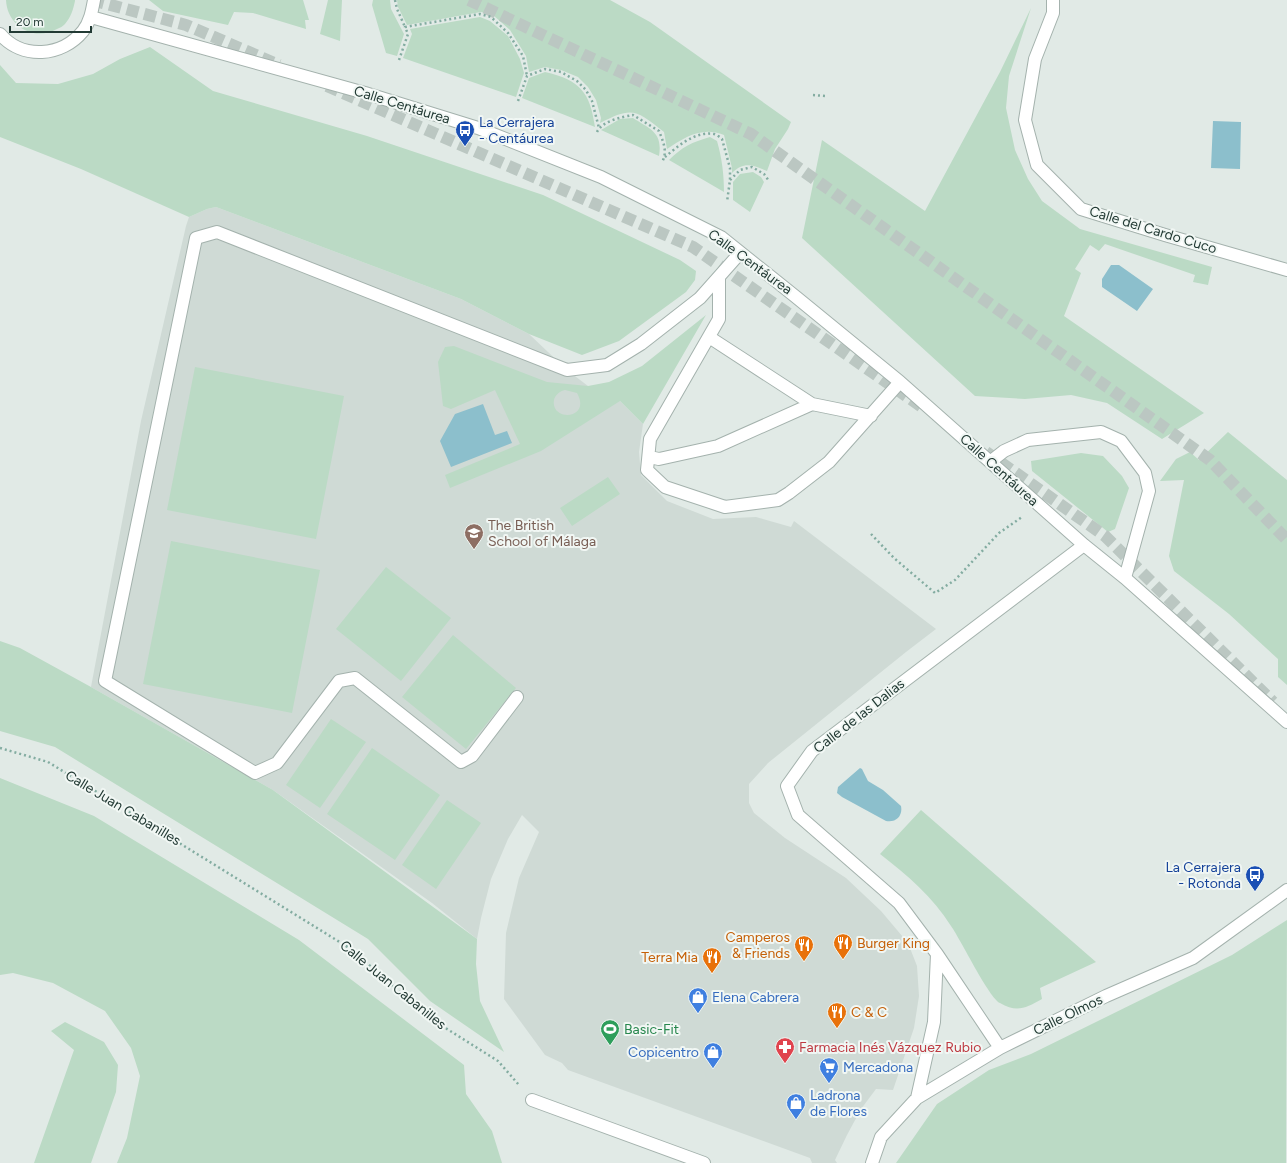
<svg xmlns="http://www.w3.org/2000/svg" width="1287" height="1163" font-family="Figtree,sans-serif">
	<rect width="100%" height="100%" fill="#e1eae6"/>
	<!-- built -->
	<path fill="#cfdad5" d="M216 207 461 299 529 334 567 370 588 386 620 401 643 424 639 452 641 475 667 501 713 519 756 517 791 527 794 521 936 629 906 652 768 763 749 784V803L754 813 785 838 846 878 881 911 908 943 917 966 919 996 914 1028 893 1090 876 1089 861 1109 847 1135 835 1160 837 1163H812L810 1158 568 1070 562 1063 545 1055 504 999 506 933 519 878 539 832 522 815 508 839 491 879 481 918 477 939 432 903 273 790 91 687 141 421 186 226 189 217 207 209Z"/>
	<!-- green -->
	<path fill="#bbdac5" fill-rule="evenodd" d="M6 0H75V1C73 10 71 17 65 24 63 26 60 28 57 29 34 42 7 26 6 0Z
		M149 0H303L309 20H305L306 29 253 13 234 12 228 25 163 11Z
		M328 0H342L340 41 320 34Z
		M373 0H390L391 9 404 34 397 56 386 53 372 5Z
		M397 0H610L650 22 791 122 788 129 775 149 767 171C753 165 744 161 732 173V168L724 135C702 126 685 137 667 149L664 132C636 110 633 106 600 123L601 118 596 100 588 87 578 77 561 70 545 67 529 72 526 56 510 30 493 15 481 12 407 25 398 7Z
		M1031 8 1009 76 1006 108 1015 150 1028 179 1042 201 1080 229 1212 267 1208 285 1193 282 1195 275 1105 244 1099 251 1090 245 1075 269 1081 273 1064 316 1204 413 1162 439 1107 403 1071 395 1025 399 975 396 802 238 822 140 925 211 1000 72Z
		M480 17 490 21 508 36 520 59 524 73 516 97 403 58 412 34 410 29Z
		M150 47 213 91 367 136 543 195 680 260 696 271 695 280 686 292 619 341 582 355 529 334 461 299 216 207 207 209 189 217 81 169 0 137V65L16 83 58 84 93 74 120 59Z
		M545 72C580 80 590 92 595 127L522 98 529 78Z
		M633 118C650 129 663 132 659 156L601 130 620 119Z
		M710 137 717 141C722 158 724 175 724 192L669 160C682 147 692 142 710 137Z
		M753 172 761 177 764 182 750 212 733 200V182L740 174Z
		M706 315 643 424 620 401 541 451 450 488 445 475 520 444 495 390 451 409 443 406 438 362 445 347 454 346 547 382 588 386 609 382 642 366ZM565 390 577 393C592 420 550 422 554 400 555 395 560 391 565 390Z
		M195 367 344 396 316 539 167 510Z
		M1228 432 1287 480V685L1278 677V659L1229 614 1174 571 1169 556 1184 480 1160 481 1176 459 1190 452 1199 460Z
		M1081 453 1103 456 1122 476 1129 488 1115 529 1108 532 1032 471 1031 461Z
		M608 477 620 494 572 526 560 508Z
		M171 541 320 570 292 713 143 684Z
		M386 567 451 618 401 681 336 629Z
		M453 635 516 688 466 749 402 697Z
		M0 641 20 648 91 687 273 790 477 939 476 964 480 1001 504 1052 430 1001 368 939 55 747 0 731Z
		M331 719 366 742 320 808 286 785Z
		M372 748 440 795 395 860 327 814Z
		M0 778 94 816 299 940 464 1065 466 1094 492 1131 502 1163H117L127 1138 140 1076 131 1048 105 1011 53 983 13 973 0 975Z
		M447 800 481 823 436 889 402 865Z
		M921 810 1096 962 1040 988 1042 999C1026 1008 1017 1013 1000 1003 989 998 961 940 951 926 933 897 907 875 880 854Z
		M1287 920 1286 1163H896L937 1104 989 1070 1031 1054 1232 955Z
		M65 1022 104 1042 118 1065 116 1092 91 1163H34L74 1050 51 1031Z"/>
	<!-- water -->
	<path fill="#8cbfcc" d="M1213 121 1241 122 1240 169 1211 168Z
		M1111 265H1119L1153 289 1137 311 1102 287V279Z
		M483 404 495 435 507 431 512 443 451 467 440 441 455 414Z
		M860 768 862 769 868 781 883 790 901 806C903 816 896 823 886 821L842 797 837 793 838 787Z"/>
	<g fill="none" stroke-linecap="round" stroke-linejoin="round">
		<!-- highway-tunnel -->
		<path stroke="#bbc7c2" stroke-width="12" stroke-dasharray="12 6" stroke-linecap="butt" d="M92 0 186 25 279 65
			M469 0 751 134 1210 460 1287 540
			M327 86 693 247 922 407
			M986 452 1105 536 1273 702"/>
		<defs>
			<path id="minor" d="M1053 0V13L1035 59 1025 120 1037 165 1081 209 1165 235 1287 270
				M91 17 365 93 478 128 601 177 721 237 796 297 900 382 1084 545 1125 578 1287 722
				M0 34C22 60 62 57 83 31 90 22 92 11 94 0
				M719 277V319L650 439 647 470 665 487 725 507 778 500 789 493 829 462 900 382
				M709 337 812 404
				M649 457 659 459 718 446 812 404 871 416
				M990 462 1004 451 1028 440 1101 432 1121 441 1145 473 1149 491 1125 578
				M517 697 472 756 461 762 355 678 339 681 277 763 255 773 105 681 196 238 217 232 567 370 607 365 641 344 700 298 740 253
				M1000 1048 937 954 899 903 798 815 787 786 812 751 1084 545
				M917 1098 934 1022 937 954
				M532 1100 704 1163
				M872 1163 881 1137 917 1098 1000 1048 1106 996 1193 958 1287 890"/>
		</defs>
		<!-- minor casing -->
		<use href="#minor" stroke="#a4b2ad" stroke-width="14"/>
		<!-- path -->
		<path stroke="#83aca1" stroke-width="2.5" stroke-dasharray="2 3" stroke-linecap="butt" d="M395 0 397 9 405 27
			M399 60 408 34 405 27 480 14 491 17 508 33 523 56 527 76
			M813 95 825 96
			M518 101 527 76 545 69 561 72 577 81 586 90 592 101 599 128
			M597 132C602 121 622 117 633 115L659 131C663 141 668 152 662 162
			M665 157C678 146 695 131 714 134 717 135 720 137 722 139L730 168V180L727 202
			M730 180 740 170 752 167 764 174 769 181
			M871 534 894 558 935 593 955 580 999 533 1022 517
			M0 748 48 762 351 949 428 1017 498 1061 519 1085"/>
		<!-- minor -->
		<use href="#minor" stroke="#fff" stroke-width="12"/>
	</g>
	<!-- icons -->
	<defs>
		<symbol id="bus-pin" viewBox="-11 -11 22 30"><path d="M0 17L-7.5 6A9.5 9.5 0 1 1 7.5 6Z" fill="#1a4fb4" stroke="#f1f7f4"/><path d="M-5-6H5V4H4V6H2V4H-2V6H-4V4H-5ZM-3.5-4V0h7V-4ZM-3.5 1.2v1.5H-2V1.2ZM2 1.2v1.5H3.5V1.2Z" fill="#fff"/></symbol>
		<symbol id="school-pin" viewBox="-11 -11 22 30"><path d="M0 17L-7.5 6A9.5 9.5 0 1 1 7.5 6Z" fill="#8d6e63" stroke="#f1f7f4"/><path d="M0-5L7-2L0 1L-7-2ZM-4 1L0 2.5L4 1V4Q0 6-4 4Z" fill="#fff"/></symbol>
		<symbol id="restaurant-pin" viewBox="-11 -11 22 30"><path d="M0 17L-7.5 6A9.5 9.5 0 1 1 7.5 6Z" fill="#e8710a" stroke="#f1f7f4"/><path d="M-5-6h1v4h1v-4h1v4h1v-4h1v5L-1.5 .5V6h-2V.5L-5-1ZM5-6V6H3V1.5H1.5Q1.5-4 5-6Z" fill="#fff"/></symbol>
		<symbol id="shop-pin" viewBox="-11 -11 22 30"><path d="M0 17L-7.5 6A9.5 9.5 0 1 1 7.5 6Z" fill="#3f7fe0" stroke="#f1f7f4"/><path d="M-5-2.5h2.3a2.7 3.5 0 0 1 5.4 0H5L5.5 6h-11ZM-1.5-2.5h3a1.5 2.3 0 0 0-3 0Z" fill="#fff"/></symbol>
		<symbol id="stadium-pin" viewBox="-11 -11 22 30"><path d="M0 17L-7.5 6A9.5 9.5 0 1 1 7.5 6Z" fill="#2e9e5b" stroke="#f1f7f4"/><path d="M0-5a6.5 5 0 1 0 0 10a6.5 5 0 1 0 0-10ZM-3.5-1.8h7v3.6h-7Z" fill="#fff"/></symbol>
		<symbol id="pharmacy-pin" viewBox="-11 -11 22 30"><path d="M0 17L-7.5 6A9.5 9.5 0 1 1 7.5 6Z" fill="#e0444e" stroke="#f1f7f4"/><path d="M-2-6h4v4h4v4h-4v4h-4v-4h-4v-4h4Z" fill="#fff"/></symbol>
		<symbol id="supermarket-pin" viewBox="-11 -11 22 30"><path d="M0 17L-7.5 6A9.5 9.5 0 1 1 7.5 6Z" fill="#3f7fe0" stroke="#f1f7f4"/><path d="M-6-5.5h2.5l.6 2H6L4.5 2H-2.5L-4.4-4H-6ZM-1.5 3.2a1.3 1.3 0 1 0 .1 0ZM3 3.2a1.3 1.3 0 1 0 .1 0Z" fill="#fff"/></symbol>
	</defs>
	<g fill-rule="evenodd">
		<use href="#bus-pin" x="454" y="119" width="22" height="30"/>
		<use href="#school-pin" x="463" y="522" width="22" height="30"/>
		<use href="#bus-pin" x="1244" y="864" width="22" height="30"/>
		<use href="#restaurant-pin" x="832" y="932" width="22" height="30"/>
		<use href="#restaurant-pin" x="793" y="934" width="22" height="30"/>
		<use href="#restaurant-pin" x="701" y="946" width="22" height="30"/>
		<use href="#shop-pin" x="687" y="986" width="22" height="30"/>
		<use href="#restaurant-pin" x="826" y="1001" width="22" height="30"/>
		<use href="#stadium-pin" x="599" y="1018" width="22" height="30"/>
		<use href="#pharmacy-pin" x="774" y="1036" width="22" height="30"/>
		<use href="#shop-pin" x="702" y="1041" width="22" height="30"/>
		<use href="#supermarket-pin" x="818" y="1056" width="22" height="30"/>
		<use href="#shop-pin" x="785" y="1092" width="22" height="30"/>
	</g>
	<g text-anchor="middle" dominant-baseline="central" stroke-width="4" stroke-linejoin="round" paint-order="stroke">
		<!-- street labels -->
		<g font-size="14" fill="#223a34" stroke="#f1f7f4">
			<text transform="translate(402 105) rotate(17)">Calle Centáurea</text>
			<text transform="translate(1153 230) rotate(17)">Calle del Cardo Cuco</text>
			<text transform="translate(750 262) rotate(36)">Calle Centáurea</text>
			<text transform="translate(999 470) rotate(42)">Calle Centáurea</text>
			<text transform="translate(859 716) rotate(-38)">Calle de las Dalias</text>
			<text transform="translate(123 808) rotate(31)">Calle Juan Cabanilles</text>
			<text transform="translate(393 985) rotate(39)">Calle Juan Cabanilles</text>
			<text transform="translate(1068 1015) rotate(-26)">Calle Olmos</text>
		</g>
		<!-- transit labels -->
		<g font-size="14" fill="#164399" stroke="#f1f7f4" text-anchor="start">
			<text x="479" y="122">La Cerrajera<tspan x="479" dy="16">- Centáurea</tspan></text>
			<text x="1241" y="867" text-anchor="end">La Cerrajera<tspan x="1241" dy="16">- Rotonda</tspan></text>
		</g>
		<!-- education labels -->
		<g font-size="14" fill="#785e54" stroke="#f1f7f4" text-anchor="start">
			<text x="488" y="525">The British<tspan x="488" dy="16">School of Málaga</tspan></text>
		</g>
		<!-- food labels -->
		<g font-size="14" fill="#c56008" stroke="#f1f7f4" text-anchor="end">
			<text x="790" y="937">Camperos<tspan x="790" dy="16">&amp; Friends</tspan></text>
			<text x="857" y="943" text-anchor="start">Burger King</text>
			<text x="698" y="957">Terra Mia</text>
			<text x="851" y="1012" text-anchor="start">C &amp; C</text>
		</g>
		<!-- shop labels -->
		<g font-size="14" fill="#366cbe" stroke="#f1f7f4" text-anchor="start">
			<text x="712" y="997">Elena Cabrera</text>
			<text x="699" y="1052" text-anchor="end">Copicentro</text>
			<text x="843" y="1067">Mercadona</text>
			<text x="810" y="1095">Ladrona<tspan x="810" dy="16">de Flores</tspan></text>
		</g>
		<!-- leisure labels -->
		<g font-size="14" fill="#27864d" stroke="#f1f7f4" text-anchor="start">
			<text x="624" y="1029">Basic-Fit</text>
		</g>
		<!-- health labels -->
		<g font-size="14" fill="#be3a42" stroke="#f1f7f4" text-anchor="start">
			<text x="799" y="1047">Farmacia Inés Vázquez Rubio</text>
		</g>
	</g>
	<!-- scale -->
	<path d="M10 26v6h81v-6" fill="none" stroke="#223a34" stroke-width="2"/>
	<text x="16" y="26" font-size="12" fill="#223a34" stroke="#f1f7f4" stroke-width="3" paint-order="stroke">20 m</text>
</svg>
